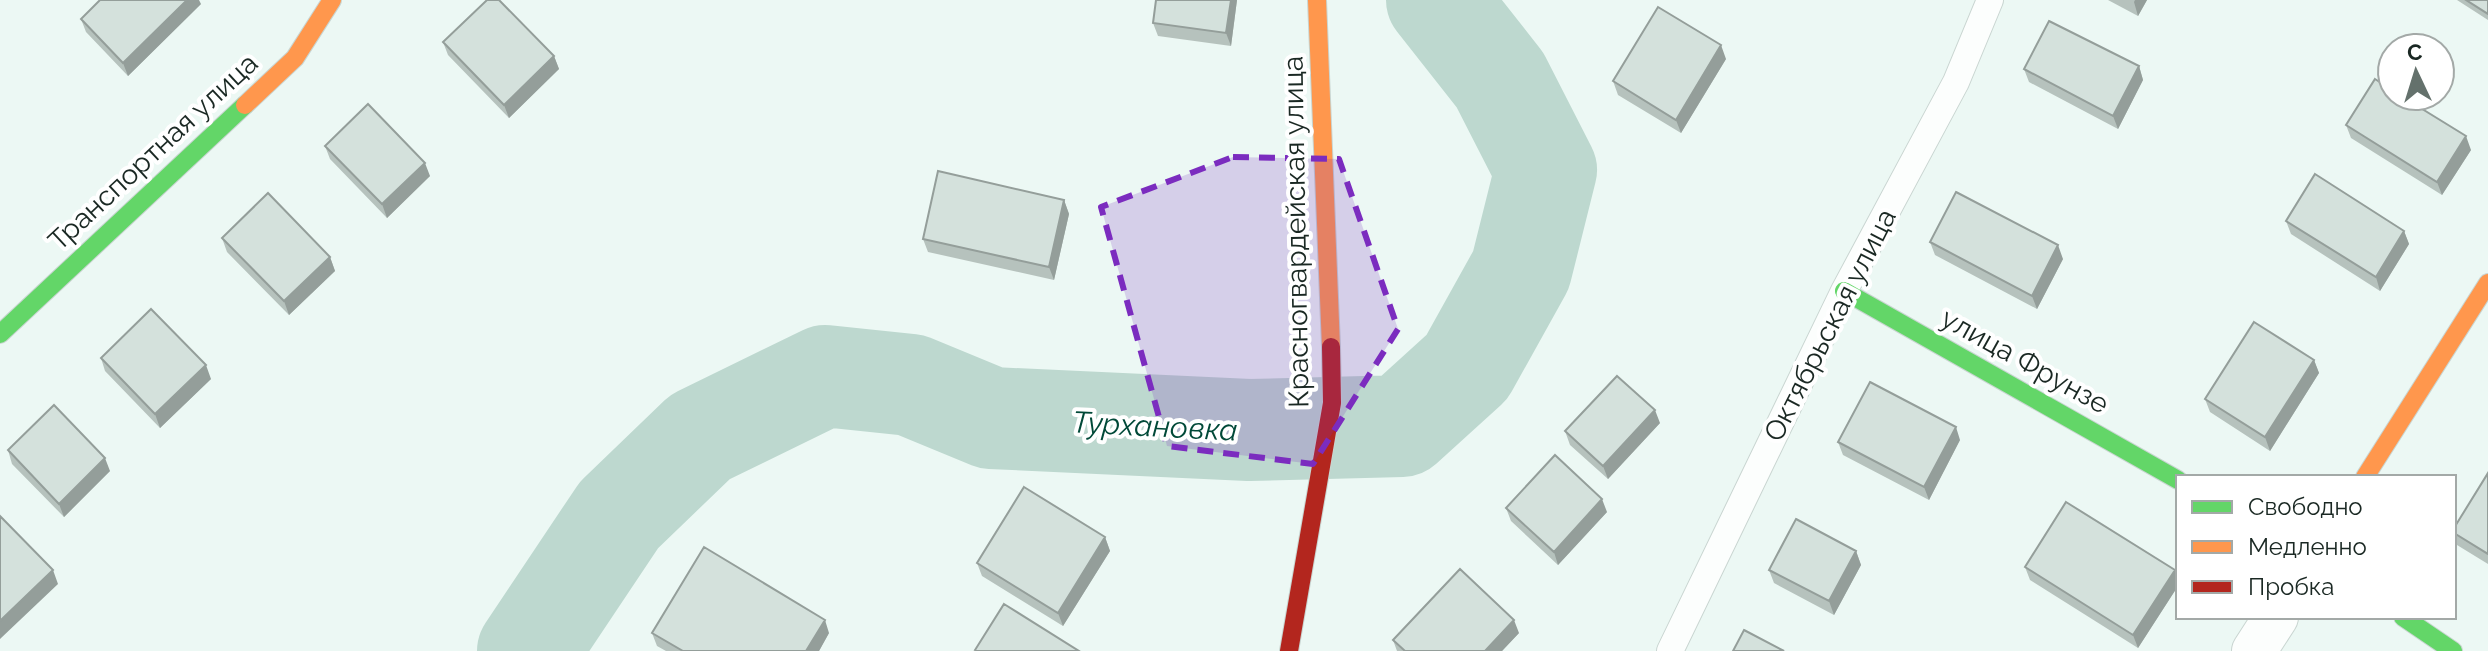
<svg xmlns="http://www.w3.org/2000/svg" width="2488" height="651" font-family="Raleway,sans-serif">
	<rect width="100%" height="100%" fill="#ecf8f4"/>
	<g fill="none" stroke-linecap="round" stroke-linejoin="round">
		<!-- river -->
		<path stroke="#bdd8cf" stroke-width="102" d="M528 651 619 515 700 437 825 376 911 385 991 418 1249 430 1402 426 1467 367 1521 270 1546 170 1500 80 1437 0"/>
		<defs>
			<path id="lane" d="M1670 651 1844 291 1956 82 1990 0"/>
			<path id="street" d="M2254 651 2276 617"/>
			<path id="fast" d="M1844 291 2178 480
				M0 334 245 105
				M2403 617 2453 651"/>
			<path id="slow" d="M1317 0 1331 347
				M245 105 295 58 332 0
				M2365 477 2488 283"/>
			<path id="jam" d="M1289 651 1332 403 1331 347"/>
		</defs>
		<!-- lane casing -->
		<use href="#lane" stroke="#c9d5d1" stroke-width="28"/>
		<!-- street casing -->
		<use href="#street" stroke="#c9d5d1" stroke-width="46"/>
		<!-- fast casing -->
		<use href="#fast" stroke="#c9d5d1" stroke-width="20"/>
		<!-- slow casing -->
		<use href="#slow" stroke="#c9d5d1" stroke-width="20"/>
		<!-- jam casing -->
		<use href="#jam" stroke="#c9d5d1" stroke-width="20"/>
		<!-- lane -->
		<use href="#lane" stroke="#fcfefd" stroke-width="26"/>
		<!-- street -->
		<use href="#street" stroke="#fcfefd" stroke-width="44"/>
		<!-- fast -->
		<use href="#fast" stroke="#63d668" stroke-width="18"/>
		<!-- slow -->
		<use href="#slow" stroke="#ff974d" stroke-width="18"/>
		<!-- jam -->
		<use href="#jam" stroke="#b3261e" stroke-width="18"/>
	</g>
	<!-- wall -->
	<path fill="#b6c2bd" d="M1237 0 1231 46 1158 36 1153 23Z
		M2108 0H2147L2138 16Z
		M2457 0H2488V20Z
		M201 4 128 76 86 32 81 19Z
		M443 42 554 56 559 69 509 118 448 55Z
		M1726 59 1681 133 1618 95 1613 81Z
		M2139 66 2143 80 2118 129 2029 82 2024 69Z
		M2346 125 2471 150 2442 195 2351 138Z
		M325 146 430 176 387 218 330 159Z
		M1064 200 1069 214 1054 280 928 252 923 239Z
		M2286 221 2404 231 2409 244 2380 291 2291 234Z
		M222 238 330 257 335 271 289 315 227 252Z
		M1930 242 2063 259 2037 309 1935 255Z
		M101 358 211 379 160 428 105 371Z
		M2314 360 2319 373 2270 451 2210 412 2205 399Z
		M1660 423 1608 479 1570 445 1565 431Z
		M1960 440 1929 500 1843 455 1838 442Z
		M8 450 110 471 64 517 12 464Z
		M2488 473V564L2457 545 2454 537V528Z
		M1506 508 1607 512 1558 565 1511 521Z
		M1105 537 1110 551 1063 626 982 576 977 563Z
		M1856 551 1861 565 1834 615 1774 583 1769 570Z
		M2025 567 2175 570 2178 578V586L2138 648 2030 580Z
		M652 633H829L819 651H666L657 646Z
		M1519 633 1502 651H1397L1393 640Z"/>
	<!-- shaded-wall -->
	<path fill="#949e9a" d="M187 0H199L201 4 128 76 123 63Z
		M1231 0H1237L1231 46 1226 33Z
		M2135 0H2147L2138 16 2134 2Z
		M1721 45 1726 59 1681 133 1676 120Z
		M554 56 559 69 509 118 504 105Z
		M2139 66 2143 80 2118 129 2113 116Z
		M2466 136 2471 150 2442 195 2437 182Z
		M425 163 430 176 387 218 382 204Z
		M1064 200 1069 214 1054 280 1049 267Z
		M2404 231 2409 244 2380 291 2376 277Z
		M2058 245 2063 259 2037 309 2032 296Z
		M330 257 335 271 289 315 284 301Z
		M2314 360 2319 373 2270 451 2265 437Z
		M206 365 211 379 160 428 155 414Z
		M1655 410 1660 423 1608 479 1603 466Z
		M1956 427 1960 440 1929 500 1924 487Z
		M105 458 110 471 64 517 59 504Z
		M1602 499 1607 512 1558 565 1554 552Z
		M1105 537 1110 551 1063 626 1058 613Z
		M1856 551 1861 565 1834 615 1829 601Z
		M53 570 58 584 0 639V621Z
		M2175 570 2178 578V586L2138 648 2133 635Z
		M825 620 829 633 819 651H806Z
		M1514 620 1519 633 1502 651H1485Z"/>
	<!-- building -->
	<path fill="#d4e1dc" stroke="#949e9a" stroke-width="2" d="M100 0H187L123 63 81 19Z
		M487 0H499L554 56 504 105 443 42Z
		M1156 0H1231L1226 33 1153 23Z
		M2466 0H2488V14Z
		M1658 7 1721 45 1676 120 1613 81Z
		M2049 21 2139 66 2113 116 2024 69Z
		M2375 79 2392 90V96H2401L2466 136 2437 182 2346 125Z
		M368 104 425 163 382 204 325 146Z
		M938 171 1064 200 1049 267 923 239Z
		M2315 174 2404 231 2376 277 2286 221Z
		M1956 192 2058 245 2032 296 1930 242Z
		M268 193 330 257 284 301 222 238Z
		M151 309 206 365 155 414 101 358Z
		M2254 322 2314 360 2265 437 2205 399Z
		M1617 376 1655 410 1603 466 1565 431Z
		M1870 382 1956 427 1924 487 1838 442Z
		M54 405 105 458 59 504 8 450Z
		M1555 455 1602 499 1554 552 1506 508Z
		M2488 473V554L2454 533V528Z
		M1024 487 1105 537 1058 613 977 563Z
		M2066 502 2175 570 2133 635 2025 567Z
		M0 516 53 570 0 621Z
		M1796 519 1856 551 1829 601 1769 570Z
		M704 547 825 620 806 651H683L652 633Z
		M1460 569 1514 620 1485 651H1405L1393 640Z
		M1004 604 1079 651H977L975 650Z
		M1744 630 1784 651H1733Z"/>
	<!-- marked area -->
	<path fill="#7b2cbf" fill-opacity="0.2" stroke="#7b2cbf" stroke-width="6" stroke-dasharray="16 10" stroke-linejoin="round" d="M1233 157 1339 159 1398 329 1313 464 1167 446 1101 207Z"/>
	<g text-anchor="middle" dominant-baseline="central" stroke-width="8" stroke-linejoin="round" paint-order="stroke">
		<!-- street labels -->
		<g font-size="28" fill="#1a2823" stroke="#fff">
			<text transform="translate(153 152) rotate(-43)">Транспортная улица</text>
			<text transform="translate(1296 232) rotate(-91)">Красногвардейская улица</text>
			<text transform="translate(1830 325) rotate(-63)">Октябрьская улица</text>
			<text transform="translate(2025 361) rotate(29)">улица Фрунзе</text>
		</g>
		<!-- water labels -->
		<g font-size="30" font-style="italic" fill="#014938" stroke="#fff">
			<text transform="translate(1155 426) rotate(3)">Турхановка</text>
		</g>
	</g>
	<!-- legend -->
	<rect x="2176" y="475" width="280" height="144" fill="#ffffff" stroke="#a3a9a7" stroke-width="2"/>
	<rect x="2192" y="501" width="40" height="12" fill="#63d668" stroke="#a3a9a7" stroke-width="2"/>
	<text x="2248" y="515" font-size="24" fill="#1a2823">Свободно</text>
	<rect x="2192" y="541" width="40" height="12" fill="#ff974d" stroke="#a3a9a7" stroke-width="2"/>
	<text x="2248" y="555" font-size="24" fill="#1a2823">Медленно</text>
	<rect x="2192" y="581" width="40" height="12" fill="#b3261e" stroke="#a3a9a7" stroke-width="2"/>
	<text x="2248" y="595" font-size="24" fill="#1a2823">Пробка</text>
	<!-- north arrow -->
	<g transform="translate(2416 72) rotate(356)"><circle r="38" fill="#ffffff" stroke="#a3a9a7" stroke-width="2"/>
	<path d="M0-6L14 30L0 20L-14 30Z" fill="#64716c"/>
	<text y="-12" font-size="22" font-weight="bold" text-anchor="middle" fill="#1a2823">С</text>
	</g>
</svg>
